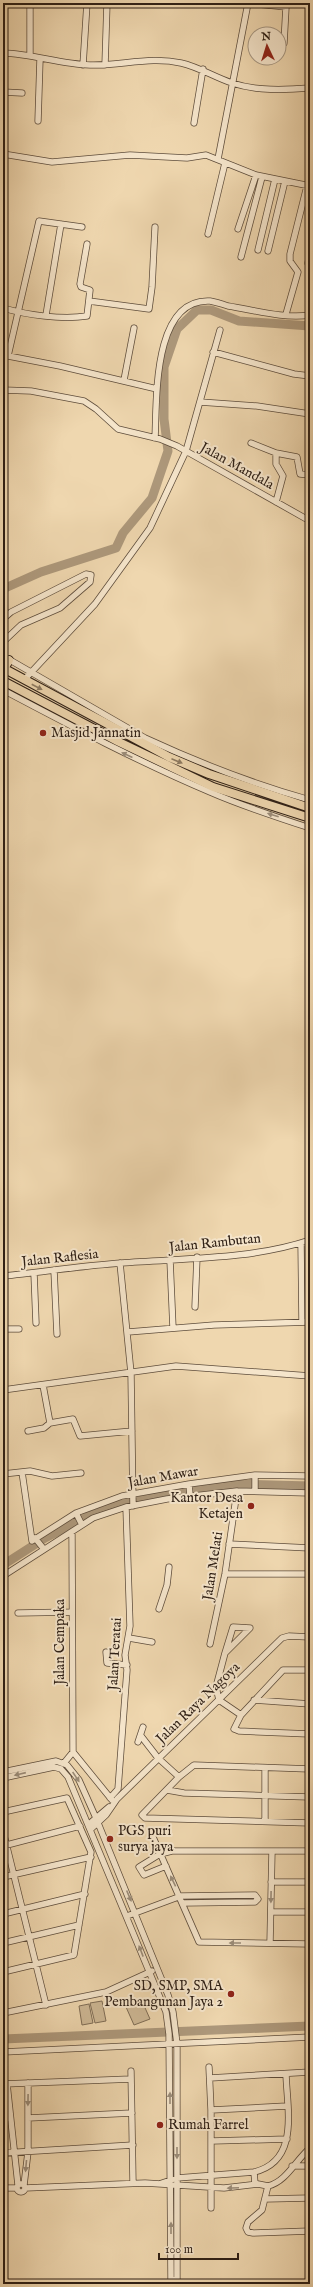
<svg xmlns="http://www.w3.org/2000/svg" width="313" height="2287" font-family="'IM FELL English',serif">
	<rect width="100%" height="100%" fill="#efd7af"/>
	<filter id="stains"><feTurbulence type="fractalNoise" baseFrequency=".005" numOctaves="4"/><feColorMatrix values="0 0 0 0 .2 0 0 0 0 .09 0 0 0 0 .02 0 0 0 .5 -.17"/></filter>
	<radialGradient id="worn" r=".72"><stop offset=".6" stop-color="#630" stop-opacity="0"/><stop offset="1" stop-color="#630" stop-opacity=".3"/></radialGradient>
	<!-- green -->
	<path fill="#ceb895" stroke="#7e6c55" d="M102 2001 106 2021 95 2023 90 2003Z
		M142 2001 150 2019 134 2025 126 2007Z
		M89 2004 93 2023 82 2025 79 2006Z"/>
	<g fill="none" stroke-linecap="round" stroke-linejoin="round">
		<!-- river -->
		<path stroke="#ad987b" stroke-width="9" d="M3 589 41 572 116 548 123 533 152 498 168 451 164 419V367L177 329 197 310H211L239 321 310 326
			M3 1565 45 1538 105 1508 195 1489 238 1484 310 1486
			M3 2039 310 2026"/>
		<defs>
			<path id="minor" d="M248 3 286 7 284 43
				M3 53C33 54 60 64 90 65 121 66 150 56 181 63 199 67 214 77 232 83 256 91 284 90 310 88
				M30 55V3
				M83 65 87 3
				M105 65 107 3
				M3 92 22 93
				M38 121 40 59
				M194 123 203 69
				M3 154 52 162 130 155 187 158 206 155 256 175 310 186
				M218 159 248 3
				M238 229 256 175
				M208 234 225 163
				M258 250 275 179
				M268 251 285 181
				M241 257 262 177
				M308 263 310 253
				M89 301 149 309 152 287 155 227
				M3 308C27 315 62 320 87 316L90 290 81 287 80 284 87 244
				M286 314 298 272 290 261V254L307 186
				M46 315 61 224
				M213 352 294 374 310 376
				M3 355 60 366 157 389
				M8 356 39 221 82 227
				M124 380 134 328
				M3 390 31 391 84 401 96 409 118 429 160 439 177 446 310 521
				M200 402 257 406 310 414
				M155 438C157 401 152 298 210 301 216 302 222 304 228 306 254 310 284 319 310 315
				M251 443 276 453 297 457 300 474 310 475
				M276 453V464L283 476 276 502
				M3 619 11 612 86 574 91 575 90 582 60 608 21 625 3 642
				M3 656 145 738C199 763 253 784 310 800
				M24 680 95 604 150 528 186 451 220 330
				M3 690C71 726 139 762 210 792 242 806 276 817 310 828
				M301 1243 302 1322
				M170 1260 173 1328
				M120 1263 131 1373 133 1506
				M54 1270 57 1334
				M34 1273 36 1323
				M3 1276C42 1272 81 1266 121 1263 183 1258 250 1260 310 1240
				M195 1307 197 1257
				M3 1329H19
				M128 1332 214 1325 310 1322
				M43 1385 50 1423
				M3 1390 176 1366 310 1376
				M3 1404V1425
				M28 1431 44 1428 50 1423 73 1419 80 1436 132 1431
				M22 1472 32 1541 76 1513 122 1496 189 1484 255 1475 310 1476
				M3 1474 30 1471 52 1476 81 1473
				M189 1484 190 1496
				M255 1491V1475
				M76 1513 82 1525
				M72 1532 73 1752
				M35 1538 43 1548
				M229 1544 310 1548
				M225 1574H310
				M3 1576 93 1518 126 1507 167 1499 237 1491 310 1493
				M159 1609 167 1585 169 1567
				M18 1613 72 1612
				M129 1638 152 1642
				M210 1644 225 1574 237 1491
				M106 1652 107 1663 127 1665
				M225 1653 233 1627 250 1628 225 1653 216 1687 219 1700 241 1715
				M310 1670H283L241 1715 234 1729 239 1731 310 1734
				M254 1700 310 1704
				M141 1736 158 1758 179 1777
				M138 1742 143 1727
				M73 1752 112 1800
				M64 1763 73 1752
				M265 1768V1821
				M310 1769 194 1765 179 1777 142 1815 145 1818 310 1823
				M3 1772 56 1761 67 1765 79 1780 96 1818 168 1995 173 2012 177 2044V2281
				M3 1778 54 1767 61 1769 68 1777 166 2012 169 2034 171 2281
				M167 1790 184 1793 310 1797
				M110 1798 118 1789 127 1670 125 1655 130 1626 126 1507
				M3 1812 67 1798 91 1852 74 1955 3 1972
				M89 1824 109 1807
				M91 1829 106 1815 117 1799 282 1638 289 1636 310 1637
				M3 1831 46 2005
				M153 1837 199 1942 310 1944
				M3 1846 80 1826
				M166 1866 144 1875 139 1867 160 1854 172 1851H310
				M3 1877 91 1857
				M271 1882H310
				M271 1912H310
				M3 1914 85 1894
				M127 1916 181 1896 255 1895 258 1899 255 1902 184 1903
				M3 1943 79 1925
				M270 1943 272 1851
				M3 2013 106 1992 152 1971
				M3 2052 310 2037
				M209 2067 211 2110V2208
				M131 2071 133 2183
				M210 2078 310 2072
				M3 2084 131 2079
				M7 2084 18 2185
				M211 2110 287 2106
				M3 2118H10
				M28 2118 132 2113
				M212 2141 287 2139
				M310 2148C296 2160 286 2182 268 2186L262 2210 248 2222 246 2228 248 2232 253 2233 310 2231
				M3 2153 133 2145
				M292 2166H310
				M254 2172 255 2184
				M17 2188a4 4 0 1 1 8 0a4 4 0 1 1-8 0Z
				M159 2184 177 2178 254 2172C300 2161 287 2109 286 2074
				M24 2185 28 2152V2083
				M3 2188H17
				M25 2188 145 2183 224 2188 258 2184 268 2186
				M265 2199 310 2198
				M166 2284 174 2280 181 2284"/>
			<path id="highway" d="M3 668 169 757 209 774 310 808
				M4 669 9 660
				M3 681 119 742 213 787 310 818"/>
		</defs>
		<!-- minor casing -->
		<use href="#minor" stroke="#5e4d3c" stroke-width="7"/>
		<!-- highway casing -->
		<use href="#highway" stroke="#2e1f15" stroke-width="10"/>
		<!-- minor -->
		<use href="#minor" stroke="#f5e5cb" stroke-width="5.5"/>
		<!-- highway -->
		<use href="#highway" stroke="#efd7af" stroke-width="8"/>
	</g>
	<!-- one-way arrows -->
	<defs><path id="oneway-solid" d="M-6-.8H1V-3.2L6.5 0L1 3.2V.8H-6Z"/></defs>
	<g fill="#8e7b62">
		<use href="#oneway-solid" transform="translate(37 687) rotate(28)"/>
		<use href="#oneway-solid" transform="translate(177 761) rotate(23)"/>
	</g>
	<g fill="#9b8c79">
		<use href="#oneway-solid" transform="translate(127 755) rotate(-155)"/>
		<use href="#oneway-solid" transform="translate(273 815) rotate(-162)"/>
		<use href="#oneway-solid" transform="translate(20 1774) rotate(167)"/>
		<use href="#oneway-solid" transform="translate(76 1777) rotate(56)"/>
		<use href="#oneway-solid" transform="translate(173 1881) rotate(-116)"/>
		<use href="#oneway-solid" transform="translate(129 1896) rotate(67)"/>
		<use href="#oneway-solid" transform="translate(271 1897) rotate(91)"/>
		<use href="#oneway-solid" transform="translate(235 1943) rotate(-180)"/>
		<use href="#oneway-solid" transform="translate(141 1951) rotate(-111)"/>
		<use href="#oneway-solid" transform="translate(170 2098) rotate(-90)"/>
		<use href="#oneway-solid" transform="translate(28 2100) rotate(91)"/>
		<use href="#oneway-solid" transform="translate(177 2153) rotate(90)"/>
		<use href="#oneway-solid" transform="translate(26 2166) rotate(95)"/>
		<use href="#oneway-solid" transform="translate(233 2188) rotate(177)"/>
		<use href="#oneway-solid" transform="translate(171 2228) rotate(-90)"/>
	</g>
	<!-- markers -->
	<g fill="#8f2418" stroke="#f5e5cb" stroke-width="1.5">
		<circle cx="43" cy="733" r="4"/>
		<circle cx="251" cy="1506" r="4"/>
		<circle cx="110" cy="1839" r="4"/>
		<circle cx="231" cy="1994" r="4"/>
		<circle cx="160" cy="2125" r="4"/>
	</g>
	<g text-anchor="middle" dominant-baseline="central" stroke-width="4" stroke-linejoin="round" paint-order="stroke">
		<!-- street labels -->
		<g font-size="14" fill="#2e1f15" stroke="#f5e5cb">
			<text transform="translate(237 466) rotate(29)">Jalan Mandala</text>
			<text transform="translate(215 1243) rotate(-6)">Jalan Rambutan</text>
			<text transform="translate(60 1258) rotate(-6)">Jalan Raflesia</text>
			<text transform="translate(163 1477) rotate(-10)">Jalan Mawar</text>
			<text transform="translate(213 1566) rotate(-81)">Jalan Melati</text>
			<text transform="translate(60 1642) rotate(-90)">Jalan Cempaka</text>
			<text transform="translate(115 1654) rotate(-87)">Jalan Teratai</text>
			<text transform="translate(198 1703) rotate(-44)">Jalan Raya Nagoya</text>
		</g>
		<!-- poi labels -->
		<g font-size="14" fill="#2e1f15" stroke="#f5e5cb" text-anchor="start">
			<text x="51" y="733">Masjid Jannatin</text>
			<text x="243" y="1498" text-anchor="end">Kantor Desa<tspan x="243" dy="16">Ketajen</tspan></text>
			<text x="118" y="1831">PGS puri<tspan x="118" dy="16">surya jaya</tspan></text>
			<text x="223" y="1986" text-anchor="end">SD, SMP, SMA<tspan x="223" dy="16">Pembangunan Jaya 2</tspan></text>
			<text x="168" y="2125">Rumah Farrel</text>
		</g>
	</g>
	<!-- margin -->
	<rect width="313" height="2287" fill="none" stroke="#efd7af" stroke-width="16"/>
	<rect x="4" y="4" width="305" height="2279" fill="none" stroke="#2e1f15" stroke-width="2"/>
	<rect x="8" y="8" width="297" height="2271" fill="none" stroke="#2e1f15"/>
	<!-- north arrow -->
	<g transform="translate(267 46) rotate(356)"><circle r="19" fill="#f5e5cb" stroke="#a59682"/>
	<path d="M0-3L7 15L0 10L-7 15Z" fill="#8f2418"/>
	<text y="-6" font-size="11" font-weight="bold" text-anchor="middle" fill="#2e1f15">N</text>
	</g>
	<!-- scale -->
	<path d="M159 2253v6h79v-6" fill="none" stroke="#2e1f15" stroke-width="2"/>
	<text x="165" y="2253" font-size="12" fill="#2e1f15" stroke="#f5e5cb" stroke-width="3" paint-order="stroke">100 m</text>
	<rect width="100%" height="100%" filter="url(#stains)"/>
	<rect width="100%" height="100%" fill="url(#worn)"/>
</svg>
